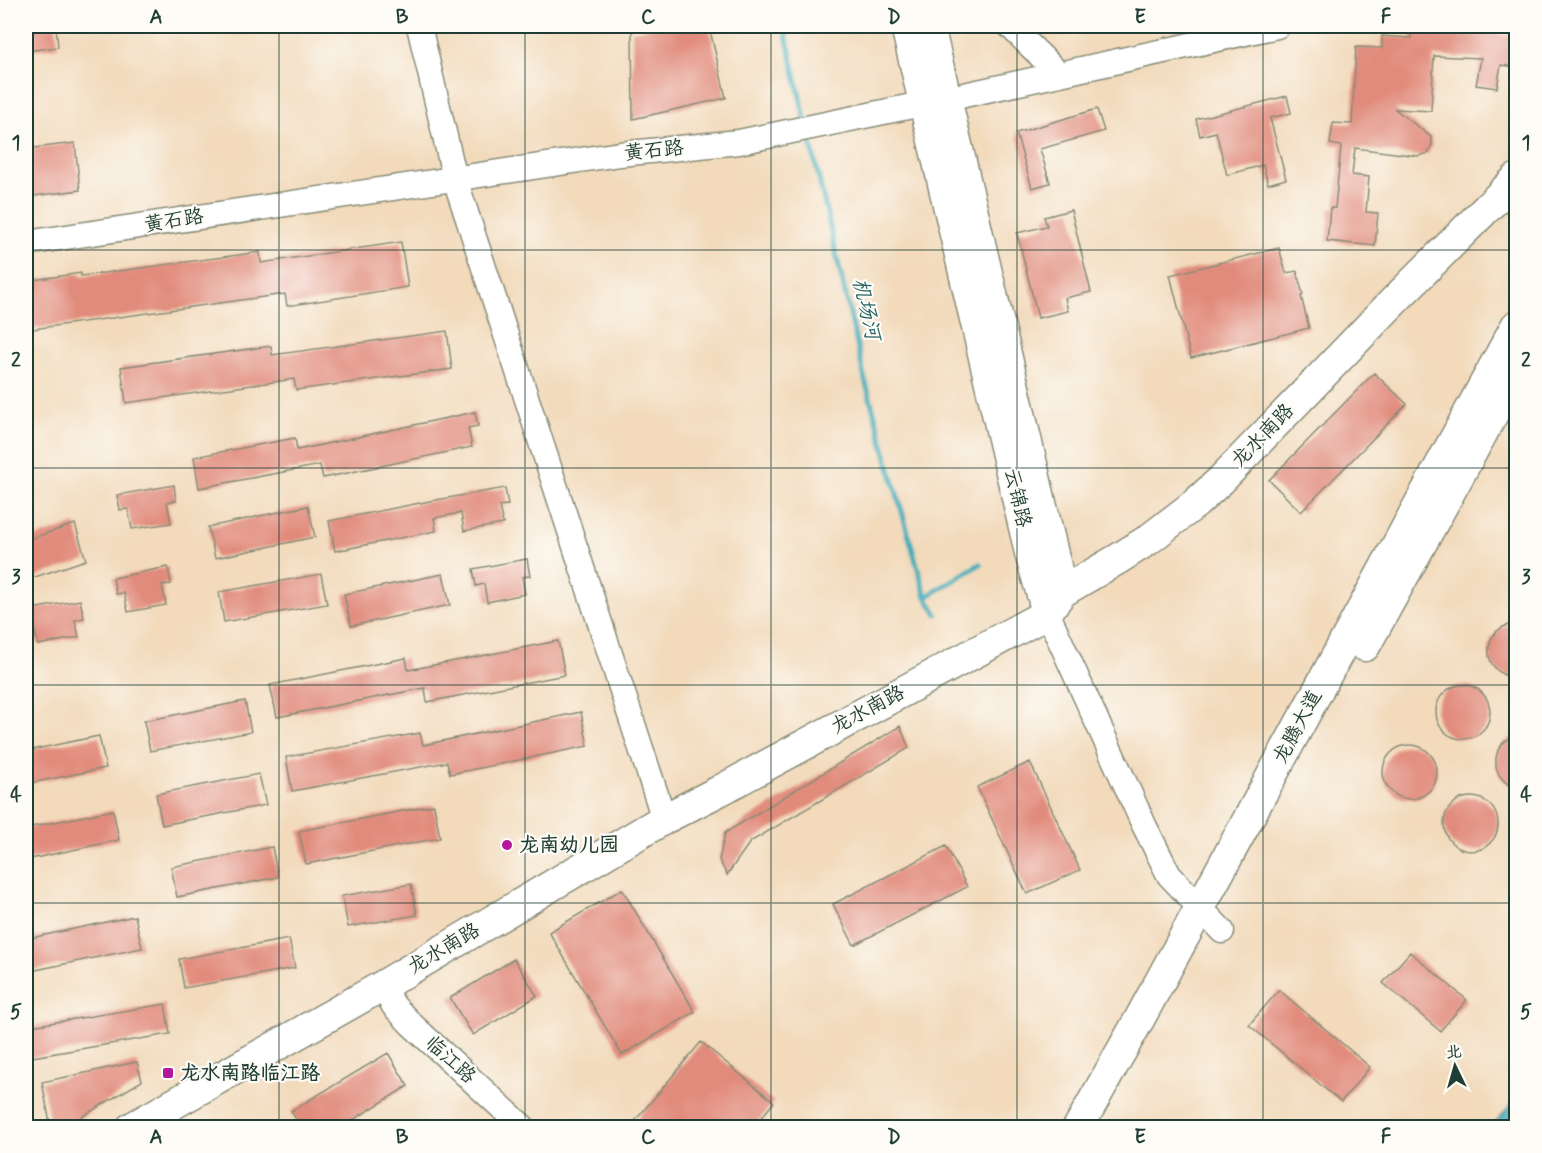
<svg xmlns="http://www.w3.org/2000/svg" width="1542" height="1153" font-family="Mynerve,'LXGW WenKai TC',sans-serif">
	<rect width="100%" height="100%" fill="#fdfcf7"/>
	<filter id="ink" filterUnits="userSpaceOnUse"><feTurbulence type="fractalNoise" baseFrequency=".0167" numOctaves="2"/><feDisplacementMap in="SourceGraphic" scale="12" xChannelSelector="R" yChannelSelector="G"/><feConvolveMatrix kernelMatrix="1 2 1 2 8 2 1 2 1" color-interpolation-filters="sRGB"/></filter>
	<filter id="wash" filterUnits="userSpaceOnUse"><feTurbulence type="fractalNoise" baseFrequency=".008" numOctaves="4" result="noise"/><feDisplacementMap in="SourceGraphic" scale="24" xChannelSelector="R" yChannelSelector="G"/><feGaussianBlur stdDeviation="1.35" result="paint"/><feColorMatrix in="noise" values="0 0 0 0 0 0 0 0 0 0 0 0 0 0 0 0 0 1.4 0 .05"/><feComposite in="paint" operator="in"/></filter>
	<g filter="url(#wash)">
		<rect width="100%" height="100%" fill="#f2dabb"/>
		<!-- water -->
		<path fill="#3cacb9" stroke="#2e7476" stroke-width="1.5" d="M1516 1099V1127H1491Z"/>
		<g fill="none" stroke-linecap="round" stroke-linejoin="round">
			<!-- stream -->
			<path stroke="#3cacb9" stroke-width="5" d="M784 26 806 123
				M809 135 865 380 926 597 937 614
				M926 597 980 564"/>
		</g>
		<g id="blocks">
			<!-- building -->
			<path fill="#e18b7c" d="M26 26H56L58 47 26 51Z
				M659 26H709L726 98 633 119 632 31Z
				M1411 31 1485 34V32L1516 37V67L1501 65 1497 88 1476 85 1481 58 1434 56 1431 111 1395 109 1431 137 1432 144 1429 153 1418 156 1355 148 1352 175 1369 177 1366 212 1378 213 1375 246 1327 241 1330 208H1335L1341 146 1330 144 1333 123 1352 124 1356 47 1382 48V36L1411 38Z
				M1287 96 1291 113 1270 118 1286 179 1268 184 1263 165 1227 175 1216 132 1200 136 1196 119Z
				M1097 109 1104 131 1040 149 1050 183 1032 188 1016 133Z
				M75 143 80 190 26 197V149Z
				M1071 210 1091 292 1065 298 1068 311 1038 318 1017 233 1047 226 1044 217Z
				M401 242 408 287 287 306 285 294 26 330V281L81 273V276L260 252 261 263Z
				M1279 248 1286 273 1297 271 1303 295 1301 296 1309 328 1191 358 1170 275Z
				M447 331 452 369 296 390 294 379 126 403 121 367 271 346 272 355Z
				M1374 373 1407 404 1301 512 1269 480Z
				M475 412 478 426 468 428 472 447 323 478 320 465 199 488 194 457 295 438 297 450Z
				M174 485 176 501 167 502 171 523 132 529 128 509 120 510 117 495Z
				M505 488 508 505 499 506 503 524 464 531 461 513 434 518 436 531 335 551 329 521 430 501Z
				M308 506 315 537 215 558 208 527Z
				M75 524 86 560 26 580V540Z
				M527 559 530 576 522 577 525 594 487 602 484 584 476 586 473 569Z
				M168 567 171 584 162 585 166 605 128 612 124 593 116 594 113 578Z
				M321 574 327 604 224 622 219 592Z
				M443 574 450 605 351 626 344 594Z
				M80 600 84 618 75 620 79 637 38 645 34 627 26 629V610Z
				M1516 622V679L1504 675 1497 670 1492 664 1489 656V647L1491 639 1496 632 1503 627Z
				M558 641 565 675 427 702 425 688 277 717 270 685 406 658 408 670Z
				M1436 712a27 27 0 1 1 54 0a27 27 0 1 1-54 0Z
				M245 701 251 732 150 751 144 721Z
				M581 712 588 746 450 774 447 762 292 791 286 757 420 733 423 745Z
				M900 726 909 748 750 842 727 875 719 860 725 833Z
				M1516 734V790L1504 781 1499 775 1496 767V758L1498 750 1503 743Z
				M99 736 106 768 26 784V751Z
				M1383 772a27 27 0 1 1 54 0a27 27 0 1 1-54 0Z
				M1030 762 1080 870 1027 894 977 787Z
				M259 774 266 805 162 825 156 794Z
				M1444 824a27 27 0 1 1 54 0a27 27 0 1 1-54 0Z
				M434 805 440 838 306 864 299 831Z
				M113 810 119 840 26 860V828Z
				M946 846 967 887 854 945 833 904Z
				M272 847 278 877 177 897 171 867Z
				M411 884 417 915 348 927 342 896Z
				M622 889 695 1012 622 1055 549 932Z
				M135 916 142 948 26 972V939Z
				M289 939 295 968 184 988 179 959Z
				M1410 952 1467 1000 1440 1031 1383 983Z
				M514 959 537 996 473 1035 450 998Z
				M1279 990 1370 1067 1341 1102 1249 1025Z
				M165 1004 170 1034 26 1058V1027Z
				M701 1042 774 1102 753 1128H629Z
				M388 1053 408 1086 340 1128H301L291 1111Z
				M137 1062 142 1081 63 1128H51L42 1082Z"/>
		</g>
	</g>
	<g filter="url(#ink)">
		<use href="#blocks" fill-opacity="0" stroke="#888c78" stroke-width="1.5"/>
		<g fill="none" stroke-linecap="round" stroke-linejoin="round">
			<defs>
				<path id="minor" d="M419 26 455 179 664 819
					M1010 26 1058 73
					M26 243 620 154 739 142 946 99 1277 26
					M1047 612 1144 825 1169 875 1222 931
					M382 986 394 1006 411 1024 524 1128"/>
				<path id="major" d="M906 26 1031 557 1047 612
					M929 26 1062 592
					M1365 646 1516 372
					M131 1128 382 986 664 819 719 791 1035 620 1047 612 1062 592 1118 559 1148 540 1196 503 1221 480 1390 305 1516 179
					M1078 1128 1140 1018 1516 326"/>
			</defs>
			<!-- minor casing -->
			<use href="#minor" stroke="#888c78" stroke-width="27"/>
			<!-- major casing -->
			<use href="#major" stroke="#888c78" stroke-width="33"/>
			<!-- minor -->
			<use href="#minor" stroke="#fff" stroke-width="24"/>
			<!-- major -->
			<use href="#major" stroke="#fff" stroke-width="30"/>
		</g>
	</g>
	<!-- grid -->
	<path fill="none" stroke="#1f3d34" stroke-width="1.5" stroke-opacity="0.55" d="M279 26V1128M525 26V1128M771 26V1128M1017 26V1128M1263 26V1128M26 250H1516M26 468H1516M26 685H1516M26 903H1516"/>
	<!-- markers -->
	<g fill="#b5179e" stroke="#fdfcf7" stroke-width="2">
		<circle cx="507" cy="845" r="6"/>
		<rect x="162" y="1067" width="12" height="12" rx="3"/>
	</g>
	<g text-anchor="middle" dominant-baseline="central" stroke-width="4.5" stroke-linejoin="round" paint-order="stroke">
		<!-- street labels -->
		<g font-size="20" fill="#1f3d34" stroke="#fdfcf7">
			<text transform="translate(654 151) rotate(-6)">黄石路</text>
			<text transform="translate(174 221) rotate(-9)">黄石路</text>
			<text transform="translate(1263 436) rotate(-46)">龙水南路</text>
			<text transform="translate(1017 498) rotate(77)">云锦路</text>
			<text transform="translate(868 710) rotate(-28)">龙水南路</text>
			<text transform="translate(1298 727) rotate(-62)">龙腾大道</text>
			<text transform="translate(444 949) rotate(-31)">龙水南路</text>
			<text transform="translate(450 1060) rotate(42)">临江路</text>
		</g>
		<!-- poi labels -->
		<g font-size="20" font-weight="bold" fill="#1f3d34" stroke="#fdfcf7" text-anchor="start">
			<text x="519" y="845">龙南幼儿园</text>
			<text x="180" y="1073">龙水南路临江路</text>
		</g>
		<!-- water labels -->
		<g font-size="21" font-style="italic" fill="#296463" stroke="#fdfcf7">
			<text transform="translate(866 309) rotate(77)">机场河</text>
		</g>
	</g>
	<!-- margin -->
	<rect width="1542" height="1153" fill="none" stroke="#fdfcf7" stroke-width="66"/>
	<!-- north arrow -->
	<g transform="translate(1455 1066) rotate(355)" stroke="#fdfcf7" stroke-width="4.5" paint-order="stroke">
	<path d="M0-4.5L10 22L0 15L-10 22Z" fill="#1f3d34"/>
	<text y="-9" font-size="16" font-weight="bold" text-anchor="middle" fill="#1f3d34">北</text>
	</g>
	<rect x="33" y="33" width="1476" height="1087" fill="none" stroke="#1f3d34" stroke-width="2"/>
	<g font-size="20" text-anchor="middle" font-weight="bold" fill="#1f3d34">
		<text x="156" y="23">A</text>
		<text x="402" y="23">B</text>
		<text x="648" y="23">C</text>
		<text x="894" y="23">D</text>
		<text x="1140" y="23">E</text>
		<text x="1386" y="23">F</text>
		<text x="16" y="149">1</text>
		<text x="1526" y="149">1</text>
		<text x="16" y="366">2</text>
		<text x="1526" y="366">2</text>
		<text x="16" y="583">3</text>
		<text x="1526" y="583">3</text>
		<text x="16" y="801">4</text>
		<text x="1526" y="801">4</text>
		<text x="16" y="1018">5</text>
		<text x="1526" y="1018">5</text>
		<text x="156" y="1143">A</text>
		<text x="402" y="1143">B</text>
		<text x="648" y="1143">C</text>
		<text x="894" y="1143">D</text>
		<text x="1140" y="1143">E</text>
		<text x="1386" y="1143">F</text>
	</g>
</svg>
